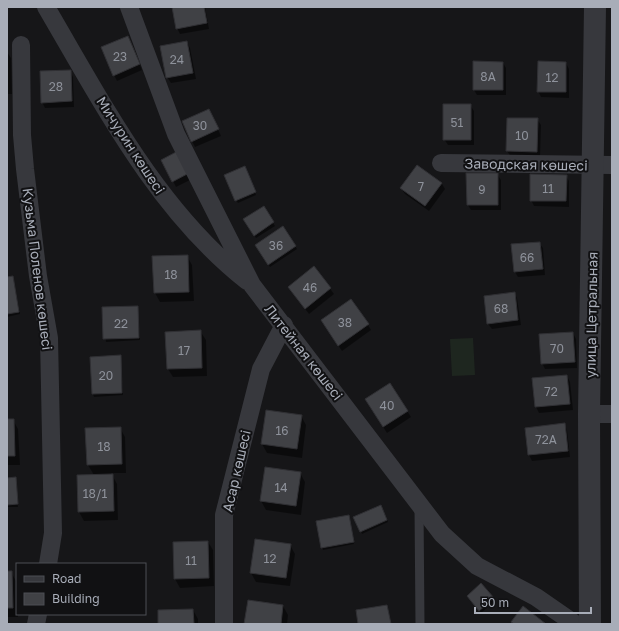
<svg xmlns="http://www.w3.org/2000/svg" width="619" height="631" font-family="'Golos Text',sans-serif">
	<rect width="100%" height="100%" fill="#161618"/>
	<!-- green -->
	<path fill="#1e261f" d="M473 338 475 375 452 376 450 339Z"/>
	<!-- shadow -->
	<path fill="#0007" d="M173 7H205L209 29 180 34 177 28Z
		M128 37 142 70 117 81 114 75Z
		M187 42 190 48 196 79 171 83 167 77Z
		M7 52 11 58 12 94H7Z
		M503 63 506 68V95H477L474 90Z
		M566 63 569 69V98L541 97 538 91Z
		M70 71 73 77 74 107 45 108 42 102Z
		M470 105 474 111V145H448L444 139Z
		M212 116 221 136 195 147 192 141Z
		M537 119 541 125 540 157H511L507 151Z
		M178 153 192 179 176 187 173 181Z
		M418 166 442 184 445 189 429 211 405 194 401 188Z
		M246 170 256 195 238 203 236 200Z
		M497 174 501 180V210H471L468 205Z
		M566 176 569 181V207L534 206 531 200Z
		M263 208 275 226 256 238 244 219Z
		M283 228 297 249 270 267 256 245Z
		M539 243 543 248 545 275 518 277 515 272Z
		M187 256 192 265 194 301 160 302 155 293 153 257Z
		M314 267 334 294 309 314 293 293Z
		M13 277 20 314 7 317V278Z
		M514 293 517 298 521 325 492 329 488 324Z
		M137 307 140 340 106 342 103 308Z
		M368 325 371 330 342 351 325 326Z
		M200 331 206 340 207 376 173 377 168 369Z
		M573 333 576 339 577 368 545 369 542 363Z
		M120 356 123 395 94 397 93 394Z
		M567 376 570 382 573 410 539 413 536 407Z
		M390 384 411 417 387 433 369 405Z
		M301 416 306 425 302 458 267 453 262 444Z
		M7 420H13L18 429 20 465H7Z
		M564 424 567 430 570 457 532 461 529 455 526 429Z
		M120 428 125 437 126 473H111L117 484 118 520 84 521 79 512 94 475 88 465 86 429Z
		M266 468 300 473 305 482 301 515 266 510 261 501Z
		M15 478 18 507H7V479Z
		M382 508 388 522 362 534 361 531Z
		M348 516 354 544 323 550 322 547Z
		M208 542 213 550 214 586 180 588 175 579Z
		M290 545 295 554 290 586 256 582 251 573Z
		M7 572H11L16 581 18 617H7Z
		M470 599H493L495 601 481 613Z
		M283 606 288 615 287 624H245Z
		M193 610 198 619V624H159Z"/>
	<!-- building -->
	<path fill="#404145" stroke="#303034" d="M172 7H204L207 23 176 29Z
		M128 36 140 64 113 76 101 47Z
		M187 41 193 73 166 78 160 46Z
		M473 61 503 62V90H473Z
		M538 61 566 62V92H537Z
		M71 70 72 101 41 103 40 71Z
		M443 104H471V140H443Z
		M209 109 219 129 191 142 182 121Z
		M507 118H538L537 152 506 151Z
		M178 151 189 173 172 182 161 160Z
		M417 165 442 183 425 206 400 188Z
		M245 166 256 192 235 201 224 175Z
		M466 173H498V205H467Z
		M530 174 567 175 566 201H530Z
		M264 206 274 222 254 236 243 219Z
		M283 226 296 246 268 265 255 245Z
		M540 242 543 269 514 272 511 244Z
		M188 255 189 292 154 293 152 256Z
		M314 266 331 288 305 309 288 287Z
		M13 276 19 312 7 314V277Z
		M515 292 518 320 487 324 484 296Z
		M351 299 369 324 338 346 321 320Z
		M138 306 139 338 103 339 102 307Z
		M201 330 202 368 167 369 165 332Z
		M573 332 575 362 541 364 539 334Z
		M121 355 122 393 92 394 90 357Z
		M567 375 570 404 535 407 532 378Z
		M390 383 408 411 383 427 365 399Z
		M266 410 302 415 297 449 261 444Z
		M7 419H14L15 456H7Z
		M565 423 568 451 528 455 525 428Z
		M121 427 122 464 87 465 85 428Z
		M265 467 301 472 296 506 260 501Z
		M113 474 114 511 78 512 77 475Z
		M16 477 18 504 7 505V478Z
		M381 505 387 520 360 532 353 517Z
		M349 515 354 542 321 548 316 521Z
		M255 539 291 544 286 578 250 573Z
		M208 541 209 578 174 579 173 542Z
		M7 571H12L13 608H7Z
		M481 583 494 598 479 611 467 596Z
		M248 600 283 605 281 624H244Z
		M387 605 391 624H358L356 610Z
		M523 606 546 624H514L511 622Z
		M193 609 194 624H158V610Z"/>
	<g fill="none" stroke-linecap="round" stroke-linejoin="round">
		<!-- service -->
		<path stroke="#37383d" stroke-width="9" d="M419 507 420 624"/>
		<!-- minor -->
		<path stroke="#37383d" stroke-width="18" d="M46 7C103 104 157 210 247 281
			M129 7 176 134 252 285 442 534 477 566 536 597 575 624
			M21 45 22 135 25 169 38 276 49 338 53 533 48 564
			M441 163 612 165
			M589 414H612
			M36 624 38 614
			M224 624V515L261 369 284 325"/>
		<!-- tertiary -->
		<path stroke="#37383d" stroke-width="22" d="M590 624 589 414 595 7"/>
	</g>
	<g text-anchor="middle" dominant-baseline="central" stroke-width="4" stroke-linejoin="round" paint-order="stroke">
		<!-- number labels -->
		<g font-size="12" fill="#8e929b">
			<text x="120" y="56">23</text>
			<text x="177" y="59">24</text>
			<text x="488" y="76">8А</text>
			<text x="552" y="77">12</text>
			<text x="56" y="86">28</text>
			<text x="457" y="122">51</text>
			<text x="200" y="125">30</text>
			<text x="522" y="135">10</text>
			<text x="421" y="186">7</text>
			<text x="548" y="188">11</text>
			<text x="482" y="189">9</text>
			<text x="276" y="245">36</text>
			<text x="527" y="257">66</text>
			<text x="171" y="274">18</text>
			<text x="310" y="287">46</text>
			<text x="501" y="308">68</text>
			<text x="345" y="322">38</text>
			<text x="121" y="323">22</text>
			<text x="557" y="348">70</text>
			<text x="184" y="350">17</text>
			<text x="106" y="375">20</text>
			<text x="551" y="391">72</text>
			<text x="387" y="405">40</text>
			<text x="282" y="430">16</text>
			<text x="546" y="439">72А</text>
			<text x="104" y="446">18</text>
			<text x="281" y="487">14</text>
			<text x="95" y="493">18/1</text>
			<text x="270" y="558">12</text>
			<text x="191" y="560">11</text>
		</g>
		<!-- street labels -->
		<g font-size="14" fill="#a8adb8" stroke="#111113">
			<text transform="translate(131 145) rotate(57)">Мичурин көшесі</text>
			<text transform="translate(526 164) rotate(1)">Заводская көшесі</text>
			<text transform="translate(38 269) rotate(83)">Кузьма Поленов көшесі</text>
			<text transform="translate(591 315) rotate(-89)">улица Цетральная</text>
			<text transform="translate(304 352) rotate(52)">Литейная көшесі</text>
			<text transform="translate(236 471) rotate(-77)">Асар көшесі</text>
		</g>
	</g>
	<!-- border -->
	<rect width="619" height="631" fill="none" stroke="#a8adb8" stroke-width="16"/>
	<!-- legend -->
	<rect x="16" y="563" width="130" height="52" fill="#111113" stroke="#4d4f55"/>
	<rect x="24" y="576" width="20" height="6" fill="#37383d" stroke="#4d4f55"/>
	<text x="52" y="583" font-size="12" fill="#a8adb8">Road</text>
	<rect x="24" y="593" width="20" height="12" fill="#404145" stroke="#4d4f55"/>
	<text x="52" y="603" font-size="12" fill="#a8adb8">Building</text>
	<!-- scale -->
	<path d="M475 607v6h116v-6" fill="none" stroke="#a8adb8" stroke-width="2"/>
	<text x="481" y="607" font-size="12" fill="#a8adb8" stroke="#111113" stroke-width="3" paint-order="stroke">50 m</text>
</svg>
